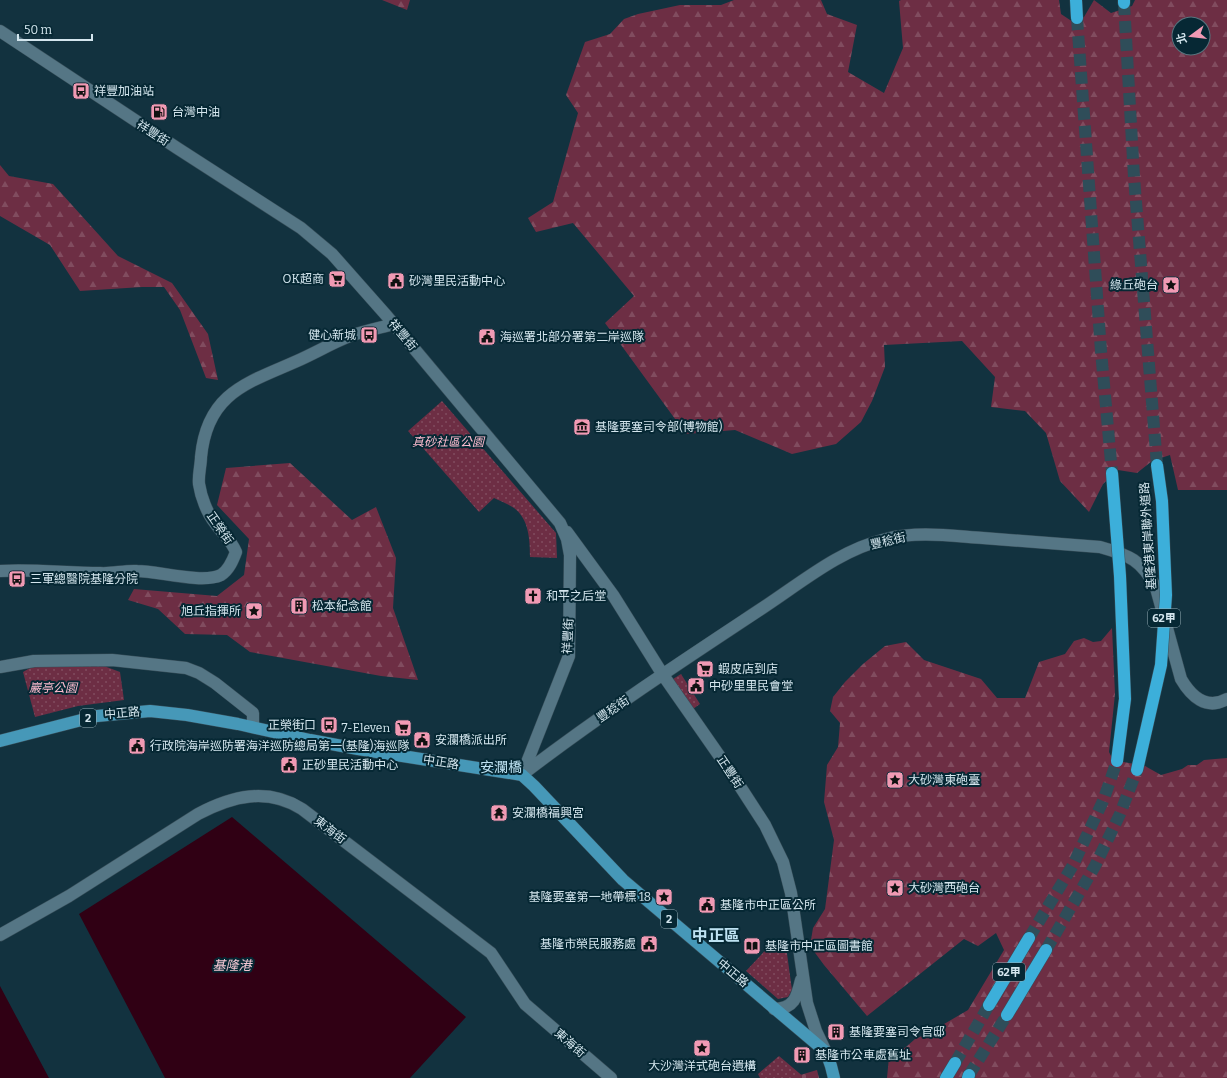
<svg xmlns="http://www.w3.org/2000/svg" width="1227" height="1078" font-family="Bitter,'Noto Sans TC',serif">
	<defs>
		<pattern id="green-dots" width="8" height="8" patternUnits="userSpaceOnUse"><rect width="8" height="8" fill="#6d2e44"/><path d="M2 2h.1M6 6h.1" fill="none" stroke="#814c5f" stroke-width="1.8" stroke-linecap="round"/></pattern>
		<pattern id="forest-firs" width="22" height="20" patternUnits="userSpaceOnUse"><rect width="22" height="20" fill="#6d2e44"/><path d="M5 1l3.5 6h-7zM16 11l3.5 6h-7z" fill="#814c5f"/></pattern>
		<pattern id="cemetery-stones" width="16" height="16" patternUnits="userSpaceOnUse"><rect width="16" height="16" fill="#6d2e44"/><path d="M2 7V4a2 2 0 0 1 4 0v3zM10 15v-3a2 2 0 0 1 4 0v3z" fill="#814c5f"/></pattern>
	</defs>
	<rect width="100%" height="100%" fill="#12323f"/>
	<!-- green -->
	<path fill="url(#green-dots)" d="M442 401 556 533 557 558 530 557C530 540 529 519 514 508 508 504 500 501 494 498L479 512 408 431Z
		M96 663 120 672 124 700 78 706 35 717 23 672 35 665Z
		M681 674 700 704 693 709 673 679Z
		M785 939 792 990 788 997 778 999 746 971 773 942Z
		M779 1056 805 1078H760L758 1074Z"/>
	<!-- forest -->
	<path fill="url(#forest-firs)" fill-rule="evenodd" d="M382 0H410L407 10Z
		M734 0H821L827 14 857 25 848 72 884 93 903 48 899 1 901 0H1059L1061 14 1073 22 1084 17 1094 0 1111 13 1132 6 1135 0H1227V490H1178L1170 455 1152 461 1137 473 1118 470 1103 484 1089 512 1060 481 1046 433 1025 411 991 407 995 377 962 341 884 345 885 367 872 401 861 422 836 444 792 454 735 430 686 434 605 323 634 296 573 223 536 232 528 218 553 202 578 113 566 95 585 42 610 34 624 19 638 14 680 5H721ZM1179 24H1203V48H1179Z
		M0 165 9 176 53 184 118 256 172 283 208 334 218 380 206 378 180 310 164 287H142L80 291 50 245 0 216Z
		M290 463 352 520 376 507 396 558 393 608 418 680 381 676 250 652 227 635 185 634 158 609 128 600 134 589 217 596 244 575 249 539 217 505 226 468Z
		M1112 628 1115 694 1109 752 1113 760 1145 766 1161 775 1182 769 1188 765H1197L1204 760 1227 758V1078H887L889 1057 906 1047 915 1039 927 1034 968 1010 1004 950 996 933 978 946 964 939 867 1016 824 965 810 946 813 928 825 909 834 840 824 802 827 765 838 747 840 723 830 711 833 697 845 682 863 664 885 646 906 642 924 660 981 679 997 698H1025L1039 662 1065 654 1074 641 1084 638 1093 642 1101 641Z"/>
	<!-- cemetery -->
	<path fill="url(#cemetery-stones)" d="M817 1070 819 1078H790Z"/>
	<!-- water -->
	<path fill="#300014" d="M232 817 466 1017 410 1078H165L79 914Z
		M0 986 49 1078H0Z"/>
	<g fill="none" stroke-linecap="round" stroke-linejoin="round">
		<!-- highway-tunnel -->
		<path stroke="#2f4d59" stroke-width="12" stroke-dasharray="12 6" stroke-linecap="butt" d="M1124 3 1134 177 1157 465
			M1077 18 1101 351 1112 473
			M1029 938 1073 865 1103 801 1117 761
			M1046 950 1095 866 1120 814 1137 770
			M955 1063 989 1005
			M969 1075 1007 1015"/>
		<defs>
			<path id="minor" d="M0 31 177 148 301 228 332 254 386 315 560 523 567 539 570 555 569 656 522 775
				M567 532 613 595 663 675 732 774 765 825 783 862 791 893 807 1003 816 1031 826 1052
				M0 571C33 569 67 573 100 573 112 574 125 570 137 571 158 571 202 584 221 575 229 570 233 560 236 552 230 538 223 535 215 523 207 513 201 497 199 484 198 475 201 465 201 457 207 393 247 383 297 361 315 353 332 343 350 336 364 331 379 328 394 324
				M0 667 34 661 112 660 186 668 199 673 215 683 253 713V727
				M523 774C600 715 681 662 761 609 801 583 839 550 886 539 917 531 952 536 983 538 1022 541 1061 544 1100 547 1129 555 1142 560 1156 588L1181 679C1191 696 1206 711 1227 699
				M0 935 69 896 198 814C232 796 267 787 302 809L491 953 525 1004 611 1078
				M774 1009C794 1009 797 997 801 980"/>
			<path id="major" d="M0 741 97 716 150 711 187 715 238 724 310 740 358 749 522 775 534 786 623 880 826 1052 831 1066 834 1078"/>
			<path id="highway" d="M1076 0 1077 18
				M1124 0V3
				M989 1005 1029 938
				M1007 1015 1046 950
				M946 1078 955 1063
				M968 1078 969 1075"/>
		</defs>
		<!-- minor casing -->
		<use href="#minor" stroke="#374e59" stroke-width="13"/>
		<!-- major casing -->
		<use href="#major" stroke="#374e59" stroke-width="13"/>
		<!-- highway casing -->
		<use href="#highway" stroke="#374e59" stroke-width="13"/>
		<!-- minor -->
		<use href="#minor" stroke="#557685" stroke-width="12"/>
		<!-- major -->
		<use href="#major" stroke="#4698b8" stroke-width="12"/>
		<!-- highway -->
		<use href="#highway" stroke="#3cafda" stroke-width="12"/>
		<defs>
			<path id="highway-bridge" d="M1112 473 1120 576 1125 699 1117 761
				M1137 770 1161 665 1166 595 1162 501 1157 465"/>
		</defs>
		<!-- highway-bridge casing -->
		<use href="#highway-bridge" stroke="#374e59" stroke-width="13" stroke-linecap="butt"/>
		<!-- highway-bridge -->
		<use href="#highway-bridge" stroke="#3cafda" stroke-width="12"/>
	</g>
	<!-- icons -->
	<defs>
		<symbol id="bus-square" viewBox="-11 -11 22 22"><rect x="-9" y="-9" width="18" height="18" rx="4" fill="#f19ab4" stroke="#062834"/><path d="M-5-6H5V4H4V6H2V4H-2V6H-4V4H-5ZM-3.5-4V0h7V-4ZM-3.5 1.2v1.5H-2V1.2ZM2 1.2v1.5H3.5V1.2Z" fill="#111"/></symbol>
		<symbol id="fuel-square" viewBox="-11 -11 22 22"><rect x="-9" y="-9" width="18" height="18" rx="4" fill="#f19ab4" stroke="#062834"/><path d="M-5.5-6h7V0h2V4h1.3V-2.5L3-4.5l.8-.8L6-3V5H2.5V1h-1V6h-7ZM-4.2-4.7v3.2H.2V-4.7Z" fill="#111"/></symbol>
		<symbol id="supermarket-square" viewBox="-11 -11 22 22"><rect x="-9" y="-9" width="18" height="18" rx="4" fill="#f19ab4" stroke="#062834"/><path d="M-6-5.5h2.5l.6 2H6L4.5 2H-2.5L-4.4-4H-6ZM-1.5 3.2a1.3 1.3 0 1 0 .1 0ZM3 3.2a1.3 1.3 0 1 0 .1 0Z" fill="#111"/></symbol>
		<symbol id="civic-square" viewBox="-11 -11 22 22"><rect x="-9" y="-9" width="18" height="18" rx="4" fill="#f19ab4" stroke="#062834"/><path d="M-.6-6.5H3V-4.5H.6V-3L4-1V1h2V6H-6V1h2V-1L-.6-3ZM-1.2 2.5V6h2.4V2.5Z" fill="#111"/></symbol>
		<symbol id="sight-square" viewBox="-11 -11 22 22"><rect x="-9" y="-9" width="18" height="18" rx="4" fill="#f19ab4" stroke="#062834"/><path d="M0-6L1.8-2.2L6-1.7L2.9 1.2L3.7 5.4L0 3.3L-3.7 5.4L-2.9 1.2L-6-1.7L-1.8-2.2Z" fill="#111"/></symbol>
		<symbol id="museum-square" viewBox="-11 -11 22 22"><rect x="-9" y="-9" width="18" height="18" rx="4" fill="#f19ab4" stroke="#062834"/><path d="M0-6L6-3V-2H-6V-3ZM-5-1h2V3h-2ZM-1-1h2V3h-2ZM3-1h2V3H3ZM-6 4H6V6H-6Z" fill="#111"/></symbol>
		<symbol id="church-square" viewBox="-11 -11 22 22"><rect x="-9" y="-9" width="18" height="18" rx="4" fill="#f19ab4" stroke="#062834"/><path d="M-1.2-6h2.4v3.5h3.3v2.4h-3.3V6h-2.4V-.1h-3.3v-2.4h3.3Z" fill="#111"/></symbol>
		<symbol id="building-square" viewBox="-11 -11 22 22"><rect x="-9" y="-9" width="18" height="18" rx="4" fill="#f19ab4" stroke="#062834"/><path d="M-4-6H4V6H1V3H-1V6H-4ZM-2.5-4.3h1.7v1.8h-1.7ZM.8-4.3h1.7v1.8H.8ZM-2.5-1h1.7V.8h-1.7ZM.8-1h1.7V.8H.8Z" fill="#111"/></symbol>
		<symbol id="temple-square" viewBox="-11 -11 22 22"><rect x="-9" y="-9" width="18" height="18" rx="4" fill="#f19ab4" stroke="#062834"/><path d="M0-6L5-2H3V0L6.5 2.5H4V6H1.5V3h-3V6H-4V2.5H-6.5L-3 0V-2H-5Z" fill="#111"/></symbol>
		<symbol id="library-square" viewBox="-11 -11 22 22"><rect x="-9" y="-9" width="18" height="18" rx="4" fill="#f19ab4" stroke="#062834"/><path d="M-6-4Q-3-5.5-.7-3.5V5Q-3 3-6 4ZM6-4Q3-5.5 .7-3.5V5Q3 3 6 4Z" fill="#111"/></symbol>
	</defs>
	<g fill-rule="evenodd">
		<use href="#bus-square" x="71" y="81" width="20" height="20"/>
		<use href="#fuel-square" x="149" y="102" width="20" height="20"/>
		<use href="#supermarket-square" x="327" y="269" width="20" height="20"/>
		<use href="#civic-square" x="386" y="271" width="20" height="20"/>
		<use href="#sight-square" x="1161" y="275" width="20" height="20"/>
		<use href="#bus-square" x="359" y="325" width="20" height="20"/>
		<use href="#civic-square" x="477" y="327" width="20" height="20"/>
		<use href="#museum-square" x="572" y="417" width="20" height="20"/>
		<use href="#bus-square" x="7" y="569" width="20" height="20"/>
		<use href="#church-square" x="523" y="586" width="20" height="20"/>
		<use href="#building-square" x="289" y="596" width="20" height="20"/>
		<use href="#sight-square" x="244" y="601" width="20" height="20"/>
		<use href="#supermarket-square" x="695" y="659" width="20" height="20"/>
		<use href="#civic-square" x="686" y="676" width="20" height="20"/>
		<use href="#bus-square" x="319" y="715" width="20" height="20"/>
		<use href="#supermarket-square" x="393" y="718" width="20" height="20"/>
		<use href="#civic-square" x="412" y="730" width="20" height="20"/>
		<use href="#civic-square" x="127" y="736" width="20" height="20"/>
		<use href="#civic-square" x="279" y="755" width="20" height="20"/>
		<use href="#sight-square" x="885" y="770" width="20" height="20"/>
		<use href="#temple-square" x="489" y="803" width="20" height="20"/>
		<use href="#sight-square" x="885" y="878" width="20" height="20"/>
		<use href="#sight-square" x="654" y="887" width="20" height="20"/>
		<use href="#civic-square" x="697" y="895" width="20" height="20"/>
		<use href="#civic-square" x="639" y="934" width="20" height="20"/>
		<use href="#library-square" x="742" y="936" width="20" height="20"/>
		<use href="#building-square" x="826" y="1022" width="20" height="20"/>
		<use href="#sight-square" x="692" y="1038" width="20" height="20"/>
		<use href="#building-square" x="792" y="1045" width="20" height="20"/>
	</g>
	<g text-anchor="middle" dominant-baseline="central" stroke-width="4" stroke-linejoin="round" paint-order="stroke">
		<!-- shield labels -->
		<g fill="#062834" stroke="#96adb6" stroke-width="1">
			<rect x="1148" y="609" width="32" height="18" rx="3"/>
			<rect x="80" y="709" width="16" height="18" rx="3"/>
			<rect x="661" y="910" width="16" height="18" rx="3"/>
			<rect x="993" y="963" width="32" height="18" rx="3"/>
		</g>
		<g font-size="11" font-weight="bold" fill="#d4e6ee">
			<text x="1164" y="618">62甲</text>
			<text x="88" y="718">2</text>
			<text x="669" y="919">2</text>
			<text x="1009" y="972">62甲</text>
		</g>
		<!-- poi labels -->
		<g font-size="12" fill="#d4e6ee" stroke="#062834" text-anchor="start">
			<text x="94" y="91">祥豐加油站</text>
			<text x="172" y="112">台灣中油</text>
			<text x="324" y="279" text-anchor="end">OK超商</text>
			<text x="409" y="281">砂灣里民活動中心</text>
			<text x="1158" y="285" text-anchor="end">綠丘砲台</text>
			<text x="356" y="335" text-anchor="end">健心新城</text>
			<text x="500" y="337">海巡署北部分署第二岸巡隊</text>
			<text x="595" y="427">基隆要塞司令部(博物館)</text>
			<text x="30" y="579">三軍總醫院基隆分院</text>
			<text x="546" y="596">和平之后堂</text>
			<text x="312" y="606">松本紀念館</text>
			<text x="241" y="611" text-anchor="end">旭丘指揮所</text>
			<text x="718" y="669">蝦皮店到店</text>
			<text x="709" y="686">中砂里里民會堂</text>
			<text x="316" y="725" text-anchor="end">正榮街口</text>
			<text x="390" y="728" text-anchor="end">7-Eleven</text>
			<text x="435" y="740">安瀾橋派出所</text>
			<text x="150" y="746">行政院海岸巡防署海洋巡防總局第一(基隆)海巡隊</text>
			<text x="302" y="765">正砂里民活動中心</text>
			<text x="908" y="780">大砂灣東砲臺</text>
			<text x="512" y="813">安瀾橋福興宮</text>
			<text x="908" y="888">大砂灣西砲台</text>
			<text x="651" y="897" text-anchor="end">基隆要塞第一地帶標 18</text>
			<text x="720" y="905">基隆市中正區公所</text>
			<text x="636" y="944" text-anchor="end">基隆市榮民服務處</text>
			<text x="765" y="946">基隆市中正區圖書館</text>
			<text x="849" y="1032">基隆要塞司令官邸</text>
			<text x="815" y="1055">基隆市公車處舊址</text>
			<text x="702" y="1066" text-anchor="middle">大沙灣洋式砲台遺構</text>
		</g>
		<!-- street labels -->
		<g font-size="12" fill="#d4e6ee" stroke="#062834">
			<text transform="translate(153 133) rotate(33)">祥豐街</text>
			<text transform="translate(403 335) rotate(50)">祥豐街</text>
			<text transform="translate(220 528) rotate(55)">正榮街</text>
			<text transform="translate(1148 536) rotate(-94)">基隆港東岸聯外道路</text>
			<text transform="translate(888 541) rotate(-13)">豐稔街</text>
			<text transform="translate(568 636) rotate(-87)">祥豐街</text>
			<text transform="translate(613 709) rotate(-34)">豐稔街</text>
			<text transform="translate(122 713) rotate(-5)">中正路</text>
			<text transform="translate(441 762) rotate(9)">中正路</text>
			<text transform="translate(730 772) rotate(56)">正豐街</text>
			<text transform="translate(330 830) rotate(37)">東海街</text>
			<text transform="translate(733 973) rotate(40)">中正路</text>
			<text transform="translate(570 1043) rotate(41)">東海街</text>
		</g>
		<!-- park labels -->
		<g font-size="12" font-style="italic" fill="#febccf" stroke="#062834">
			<text x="448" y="442">真砂社區公園</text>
			<text x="53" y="688">巖亭公園</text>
		</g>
		<!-- water labels -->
		<g font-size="13" font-style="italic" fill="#f3c7d3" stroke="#062834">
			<text x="232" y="965">基隆港</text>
		</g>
		<!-- quarter labels -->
		<g font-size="14" fill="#bee2f2" stroke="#062834">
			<text x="501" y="767">安瀾橋</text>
		</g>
		<!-- district labels -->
		<g font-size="16" font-weight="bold" fill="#bee2f2" stroke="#062834">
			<text x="716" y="935">中正區</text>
		</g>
	</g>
	<!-- north arrow -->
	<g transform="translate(1191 36) rotate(255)"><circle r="19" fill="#062834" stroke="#58747e"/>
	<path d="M0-3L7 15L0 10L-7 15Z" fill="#f19ab4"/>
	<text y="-6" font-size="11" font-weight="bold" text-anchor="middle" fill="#d4e6ee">北</text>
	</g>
	<!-- scale -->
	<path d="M18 34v6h74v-6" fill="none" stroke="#d4e6ee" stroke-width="2"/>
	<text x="24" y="34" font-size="12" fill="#d4e6ee" stroke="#062834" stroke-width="3" paint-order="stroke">50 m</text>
</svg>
